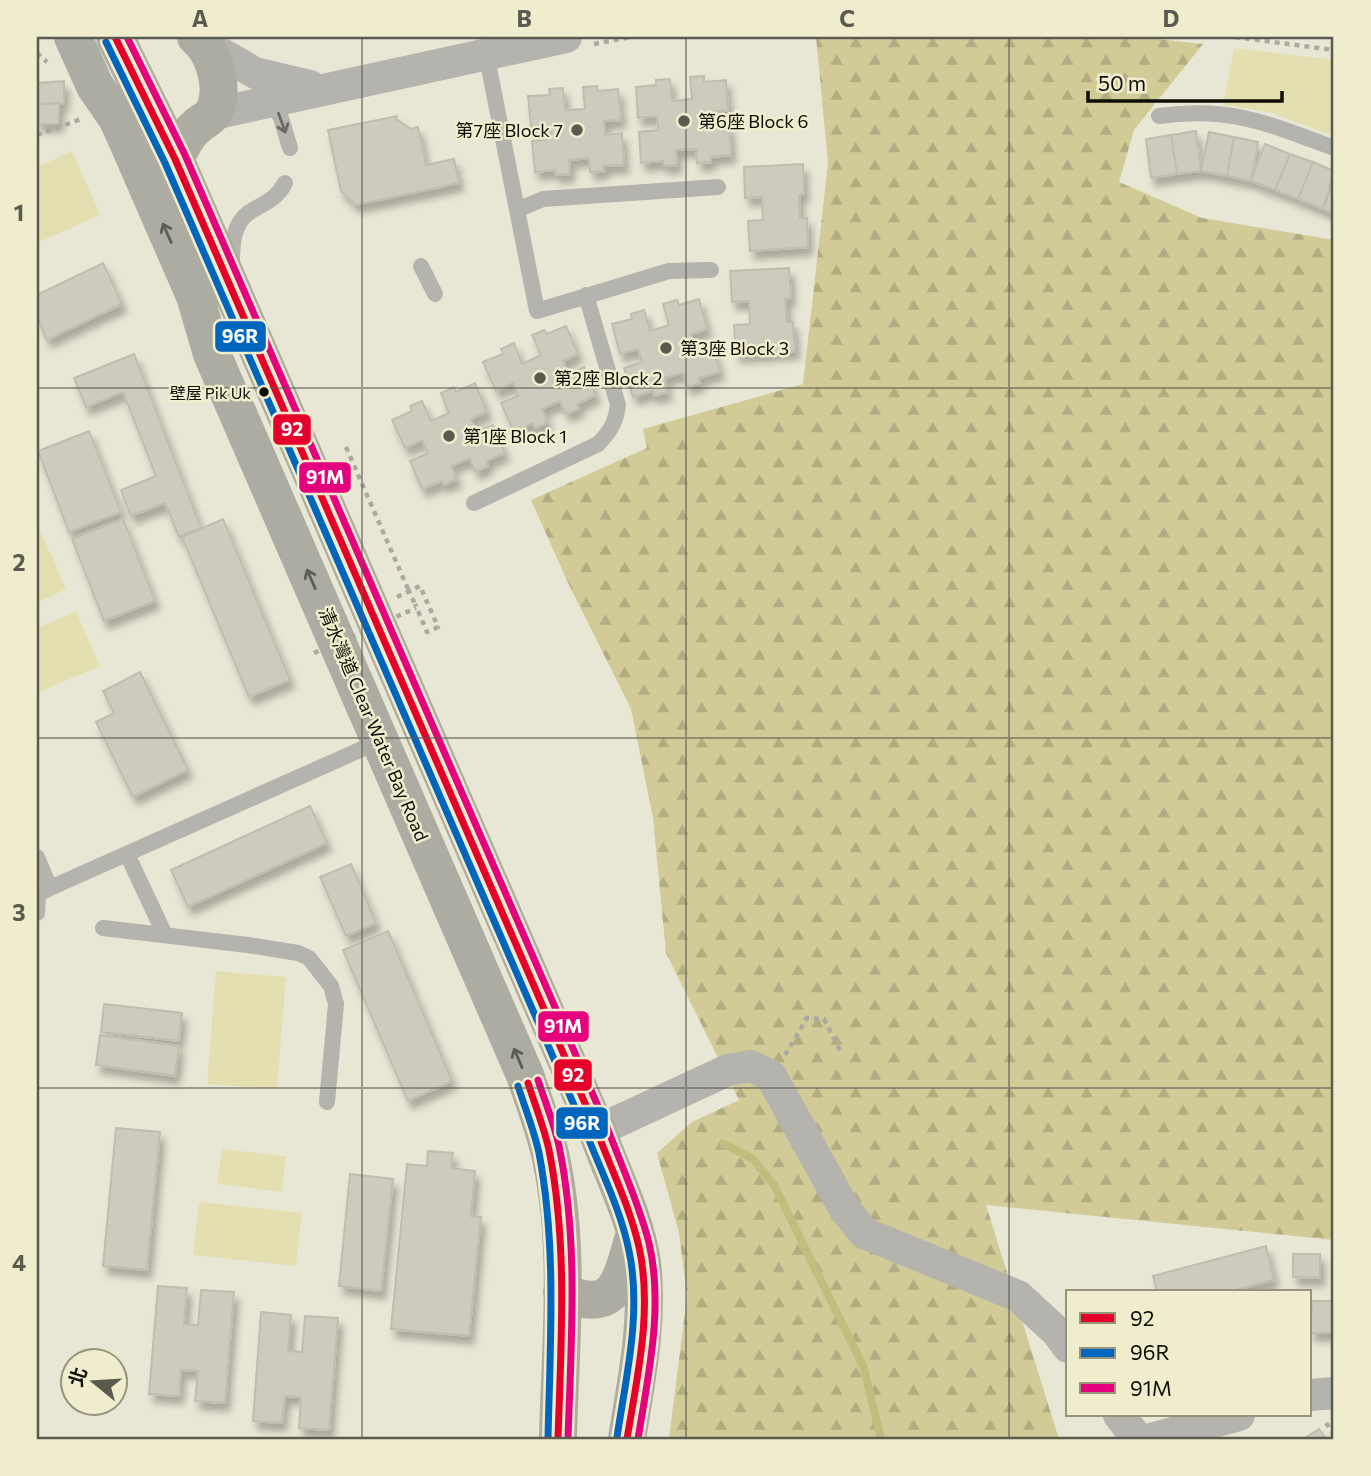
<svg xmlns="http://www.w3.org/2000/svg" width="1371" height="1476" font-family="Commissioner,'Noto Sans TC',sans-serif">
	<defs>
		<pattern id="forest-firs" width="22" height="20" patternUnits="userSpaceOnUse" patternTransform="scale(1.75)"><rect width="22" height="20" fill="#d1cb97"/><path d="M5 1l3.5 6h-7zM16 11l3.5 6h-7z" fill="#b2ad80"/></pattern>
		<filter id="shadow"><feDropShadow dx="4.5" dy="8" stdDeviation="3.5" flood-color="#0004"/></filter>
	</defs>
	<rect width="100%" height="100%" fill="#e8e7d6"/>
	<!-- green -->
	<path fill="#e4dfb1" d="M1234 48 1334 60V136L1269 112 1223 105Z
		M72 151 100 215 37 243V167Z
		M37 523 66 589 37 603Z
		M76 611 100 666 37 693V628Z
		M216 971 286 977 277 1089 207 1084Z
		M222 1149 286 1156 282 1192 217 1184Z
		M199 1202 302 1213 296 1266 193 1255Z"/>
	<!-- forest -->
	<path fill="url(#forest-firs)" d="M816 37H1137L1203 44 1134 130 1119 182 1202 218 1334 240V1240L986 1205 1059 1439H669L687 1296 679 1233 657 1153 692 1122 739 1100 666 953 653 818 631 709 569 585 531 500 647 448 643 429 803 384 828 163Z"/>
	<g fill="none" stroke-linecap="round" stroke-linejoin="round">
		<!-- stream -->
		<path stroke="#c2bc7e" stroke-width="8" d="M724 1144 753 1159 774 1185 864 1368 881 1439"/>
	</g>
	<!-- building -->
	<path fill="#cccbbe" stroke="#bebdb0" stroke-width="2" filter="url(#shadow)" d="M704 76V82L726 80 728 110 711 112 712 126 729 124 731 155 710 157 711 162 697 163 696 149 676 150 677 165 663 166V161L641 163 639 132 658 130 657 116 638 118 636 87 656 85V80L670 79 672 101 692 99 690 77Z
		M64 81V103L37 104V83Z
		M597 86V91L618 89 621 120 604 121 605 135 622 133 624 165 603 166 604 171 590 172 589 158 569 160 570 174 556 175 555 170 535 172 532 141 551 139 550 126 531 127 528 96 550 95 549 89 563 88 565 110 585 109 583 87Z
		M59 103V124H37V104Z
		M397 116 396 119 411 129 418 127 426 165 454 159 459 183 356 205 341 191 328 130Z
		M1196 131 1201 171 1177 174 1171 135Z
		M1209 132 1234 137 1227 176 1201 171Z
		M1171 135 1177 174 1151 178 1146 139Z
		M1234 137 1258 142 1251 181 1227 176Z
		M1265 144 1290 154 1275 190 1251 181Z
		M1290 154 1313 162 1298 199 1275 190Z
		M1313 162 1334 171 1323 209 1298 199Z
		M803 164 804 194 799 195 800 218H807L808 247 750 251 748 221 763 220 762 197 745 198 744 167Z
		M1334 180V214L1323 209Z
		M103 263 122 304 47 340 37 317V295Z
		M789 268 791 298 785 299 787 322H793L795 351 736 355 734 325 750 324 749 301 732 302 730 271Z
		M699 299 707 329 691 334 694 347 711 343 720 372 699 378 700 383 687 387 683 373 664 378 668 392 654 396 653 391 633 397 624 368 642 362 638 349 620 354 612 324 632 319 631 314 644 310 650 331 669 325 663 304 677 300 679 305Z
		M566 326 578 354 563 361 568 374 584 367 596 395 577 404 579 409 566 414 560 401 542 409 548 422 535 428 533 423 514 432 501 403 518 396 513 383 496 391 483 362 503 354 501 349 514 343 522 364 541 355 532 335 544 330 547 334Z
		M134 354 201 528 179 537 165 503 131 516 121 490 156 476 123 392 86 407 74 378Z
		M475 383 487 412 471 419 477 431 493 425 505 453 486 461 488 466 475 472 470 458 451 466 457 479 444 485 442 481 422 489 410 461 428 453 422 440 405 448 392 420 412 411 410 406 422 401 431 421 449 413 441 393 454 387 456 392Z
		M89 431 121 512 69 532 38 451Z
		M123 519 155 601 104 621 72 539Z
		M223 519 290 680 249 697 182 537Z
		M140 672 188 770 133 797 96 722 114 713 103 691Z
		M310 806 327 843 188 907 171 870Z
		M351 864 376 923 346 936 320 877Z
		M388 931 452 1081 408 1101 343 950Z
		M104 1004 182 1013 179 1041 101 1032Z
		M100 1035 179 1046 175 1076 96 1065Z
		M116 1128 160 1132 147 1270 103 1266Z
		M428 1151 453 1153 451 1168 475 1171 471 1216 481 1217 469 1336 391 1329 407 1164 427 1166Z
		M350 1174 393 1179 381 1291 339 1286Z
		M1266 1246 1274 1280 1227 1292H1157L1153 1276Z
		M1293 1254H1320V1278L1293 1277Z
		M158 1286 187 1288 184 1324 198 1325 201 1290 234 1292 225 1403 195 1401 198 1371 181 1370 179 1396 149 1394Z
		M1312 1301H1334V1333H1310Z
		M261 1312 291 1315 288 1351 302 1352 305 1316 338 1318 329 1430 299 1428 301 1397 285 1396 282 1423 253 1421Z
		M1319 1429 1326 1439H1303Z"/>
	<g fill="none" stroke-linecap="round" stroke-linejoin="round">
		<!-- path -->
		<path stroke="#abaaa1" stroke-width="4.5" stroke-dasharray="5 5" stroke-linecap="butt" d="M1235 37 1334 50
			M594 44 631 37
			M37 53 47 62
			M37 135 81 119
			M346 447 408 589
			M397 597 420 586 438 627 427 632 415 604
			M785 1055 807 1018 824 1019 841 1052
			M1326 1423 1334 1434"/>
		<!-- lane -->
		<path stroke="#b4b3ad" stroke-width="16" d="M486 53 537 311 669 271 711 270
			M270 96 281 118 290 148
			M1159 116C1232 106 1268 124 1334 148
			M517 210 543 199 718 187
			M232 262C231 196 267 218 285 183
			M421 266 435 294
			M474 503 598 444C610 432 616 422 618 405L586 295
			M127 854 165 935
			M37 857 50 888
			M37 913 38 894 50 888 380 741
			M103 928 248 945 298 953 309 958 331 986 336 1004 327 1102"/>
		<!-- street -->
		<path stroke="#b4b3ad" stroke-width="32" d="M208 46 255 73 310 86
			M213 114 566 37
			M597 1131 728 1070 751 1066 771 1076 844 1208 864 1233 1018 1296 1057 1332 1068 1347
			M1310 1395 1334 1393
			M1119 1415 1138 1439
			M1151 1439 1239 1415"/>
		<!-- primary -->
		<path stroke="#acaca2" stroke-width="38" d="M73 37 95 86 117 118 127 140 195 296 212 354 525 1075C533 1099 542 1122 548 1146 572 1240 560 1344 558 1439
			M115 37 175 159 597 1131C612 1173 636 1219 642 1263 649 1322 636 1381 627 1439
			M175 159C181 147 186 135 196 127 201 122 210 118 213 113 226 89 214 52 196 37
			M562 1292C615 1315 620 1284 633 1240"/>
		<!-- path-bridge -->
		<path stroke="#abaaa1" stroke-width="4.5" stroke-dasharray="5 5" stroke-linecap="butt" d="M408 589 415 604
			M314 653 416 608"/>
		<defs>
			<path id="bus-1" d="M115 37 175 159 597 1131C611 1169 630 1207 639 1247 653 1310 637 1377 627 1439
				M528 1083C535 1105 544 1127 549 1150 568 1244 561 1343 558 1439"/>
			<path id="bus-2" d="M106 42 165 163 587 1135C602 1173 621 1211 629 1251 642 1312 626 1377 617 1437
				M518 1086C525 1108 534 1130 539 1153 557 1247 550 1344 548 1439"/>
			<path id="bus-3" d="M127 37 185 155 607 1127C621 1165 639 1203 649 1243 664 1307 648 1376 638 1439
				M538 1080C545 1102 554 1123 559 1146 579 1242 571 1342 568 1439"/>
		</defs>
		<!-- bus-1 casing -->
		<use href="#bus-1" stroke="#f0edce" stroke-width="12"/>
		<!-- bus-2 casing -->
		<use href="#bus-2" stroke="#f0edce" stroke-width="12"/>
		<!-- bus-3 casing -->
		<use href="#bus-3" stroke="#f0edce" stroke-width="12"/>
		<!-- bus-1 -->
		<use href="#bus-1" stroke="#e4002b" stroke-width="7"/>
		<!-- bus-2 -->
		<use href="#bus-2" stroke="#0065bd" stroke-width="7"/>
		<!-- bus-3 -->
		<use href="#bus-3" stroke="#e5007d" stroke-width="7"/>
	</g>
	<!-- one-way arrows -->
	<defs><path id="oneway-shaft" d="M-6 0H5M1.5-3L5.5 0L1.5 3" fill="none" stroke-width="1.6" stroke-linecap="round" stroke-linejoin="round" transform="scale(1.75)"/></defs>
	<use stroke="#6a6961" href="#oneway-shaft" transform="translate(282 123) rotate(70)"/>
	<g stroke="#5e5d53">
		<use href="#oneway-shaft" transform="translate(167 233) rotate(-114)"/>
		<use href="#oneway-shaft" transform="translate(311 579) rotate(-114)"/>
		<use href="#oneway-shaft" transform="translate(518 1058) rotate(-113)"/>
	</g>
	<!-- grid -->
	<path fill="none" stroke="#5b5a4e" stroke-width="2" stroke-opacity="0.55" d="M362 37V1439M686 37V1439M1009 37V1439M37 388H1334M37 738H1334M37 1088H1334"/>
	<!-- markers -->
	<g fill="#5b5a4e" stroke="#f0edce" stroke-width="2.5">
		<circle cx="684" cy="121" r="7"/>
		<circle cx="577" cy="130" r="7"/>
		<circle cx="666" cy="348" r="7"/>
		<circle cx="540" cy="378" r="7"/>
		<circle cx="449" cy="436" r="7"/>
	</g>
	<circle fill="#0f0e04" stroke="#f0edce" stroke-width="2.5" cx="264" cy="392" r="6"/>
	<g text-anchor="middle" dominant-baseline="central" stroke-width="5" stroke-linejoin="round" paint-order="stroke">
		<!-- bus labels -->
		<g font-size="16" fill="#0f0e04" stroke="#f0edce" text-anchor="end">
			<text x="251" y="392">壁屋 Pik Uk</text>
		</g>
		<!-- poi labels -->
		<g font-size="18" fill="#0f0e04" stroke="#f0edce" text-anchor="start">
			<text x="698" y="121">第6座 Block 6</text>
			<text x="563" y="130" text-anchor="end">第7座 Block 7</text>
			<text x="680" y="348">第3座 Block 3</text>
			<text x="554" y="378">第2座 Block 2</text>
			<text x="463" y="436">第1座 Block 1</text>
		</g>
		<!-- street labels -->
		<g font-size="18" fill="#0f0e04" stroke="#f0edce">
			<text transform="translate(374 724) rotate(67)">清水灣道 Clear Water Bay Road</text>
		</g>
	</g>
	<g stroke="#f0edce" stroke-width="2.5">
		<rect x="214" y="320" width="53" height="33" rx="7" fill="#0065bd"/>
		<rect x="272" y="413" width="40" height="33" rx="7" fill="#e4002b"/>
		<rect x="298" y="461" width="54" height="33" rx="7" fill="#e5007d"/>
		<rect x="537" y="1010" width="53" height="33" rx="7" fill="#e5007d"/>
		<rect x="553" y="1058" width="40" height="34" rx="7" fill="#e4002b"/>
		<rect x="555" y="1106" width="54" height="34" rx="7" fill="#0065bd"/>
	</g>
	<g font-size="19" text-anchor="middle" font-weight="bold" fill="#fff">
		<text x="240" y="343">96R</text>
		<text x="292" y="436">92</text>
		<text x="325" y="484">91M</text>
		<text x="563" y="1033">91M</text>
		<text x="573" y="1082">92</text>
		<text x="582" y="1130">96R</text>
	</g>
	<!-- border -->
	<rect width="1371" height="1476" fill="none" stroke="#f0edce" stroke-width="77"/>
	<!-- legend -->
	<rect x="1066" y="1290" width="245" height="126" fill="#f0edce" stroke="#96947d" stroke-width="2"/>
	<rect x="1080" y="1313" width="35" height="10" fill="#e4002b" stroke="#96947d" stroke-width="2"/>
	<text x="1130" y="1326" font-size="21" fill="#0f0e04">92</text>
	<rect x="1080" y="1348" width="35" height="10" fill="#0065bd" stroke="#96947d" stroke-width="2"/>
	<text x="1130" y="1360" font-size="21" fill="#0f0e04">96R</text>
	<rect x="1080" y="1383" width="35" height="10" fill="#e5007d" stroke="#96947d" stroke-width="2"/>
	<text x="1130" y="1396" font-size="21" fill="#0f0e04">91M</text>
	<!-- north arrow -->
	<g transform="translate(94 1382) rotate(288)"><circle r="33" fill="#f0edce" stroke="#96947d" stroke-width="2"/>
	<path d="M0-5L12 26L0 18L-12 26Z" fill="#5b5a4e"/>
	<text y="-10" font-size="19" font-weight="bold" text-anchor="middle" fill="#0f0e04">北</text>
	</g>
	<!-- scale -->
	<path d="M1088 91v10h194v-10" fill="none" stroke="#0f0e04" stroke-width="3.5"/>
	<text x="1098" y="91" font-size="21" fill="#0f0e04" stroke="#f0edce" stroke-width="5" paint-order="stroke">50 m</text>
	<rect x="38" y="38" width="1294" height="1400" fill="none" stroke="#5b5a4e" stroke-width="2.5"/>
	<g font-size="23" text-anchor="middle" font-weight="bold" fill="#5b5a4e">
		<text x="200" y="27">A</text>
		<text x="524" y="27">B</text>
		<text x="847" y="27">C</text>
		<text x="1171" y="27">D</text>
		<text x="19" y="221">1</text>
		<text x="19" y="571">2</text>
		<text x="19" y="921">3</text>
		<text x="19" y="1271">4</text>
	</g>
</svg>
